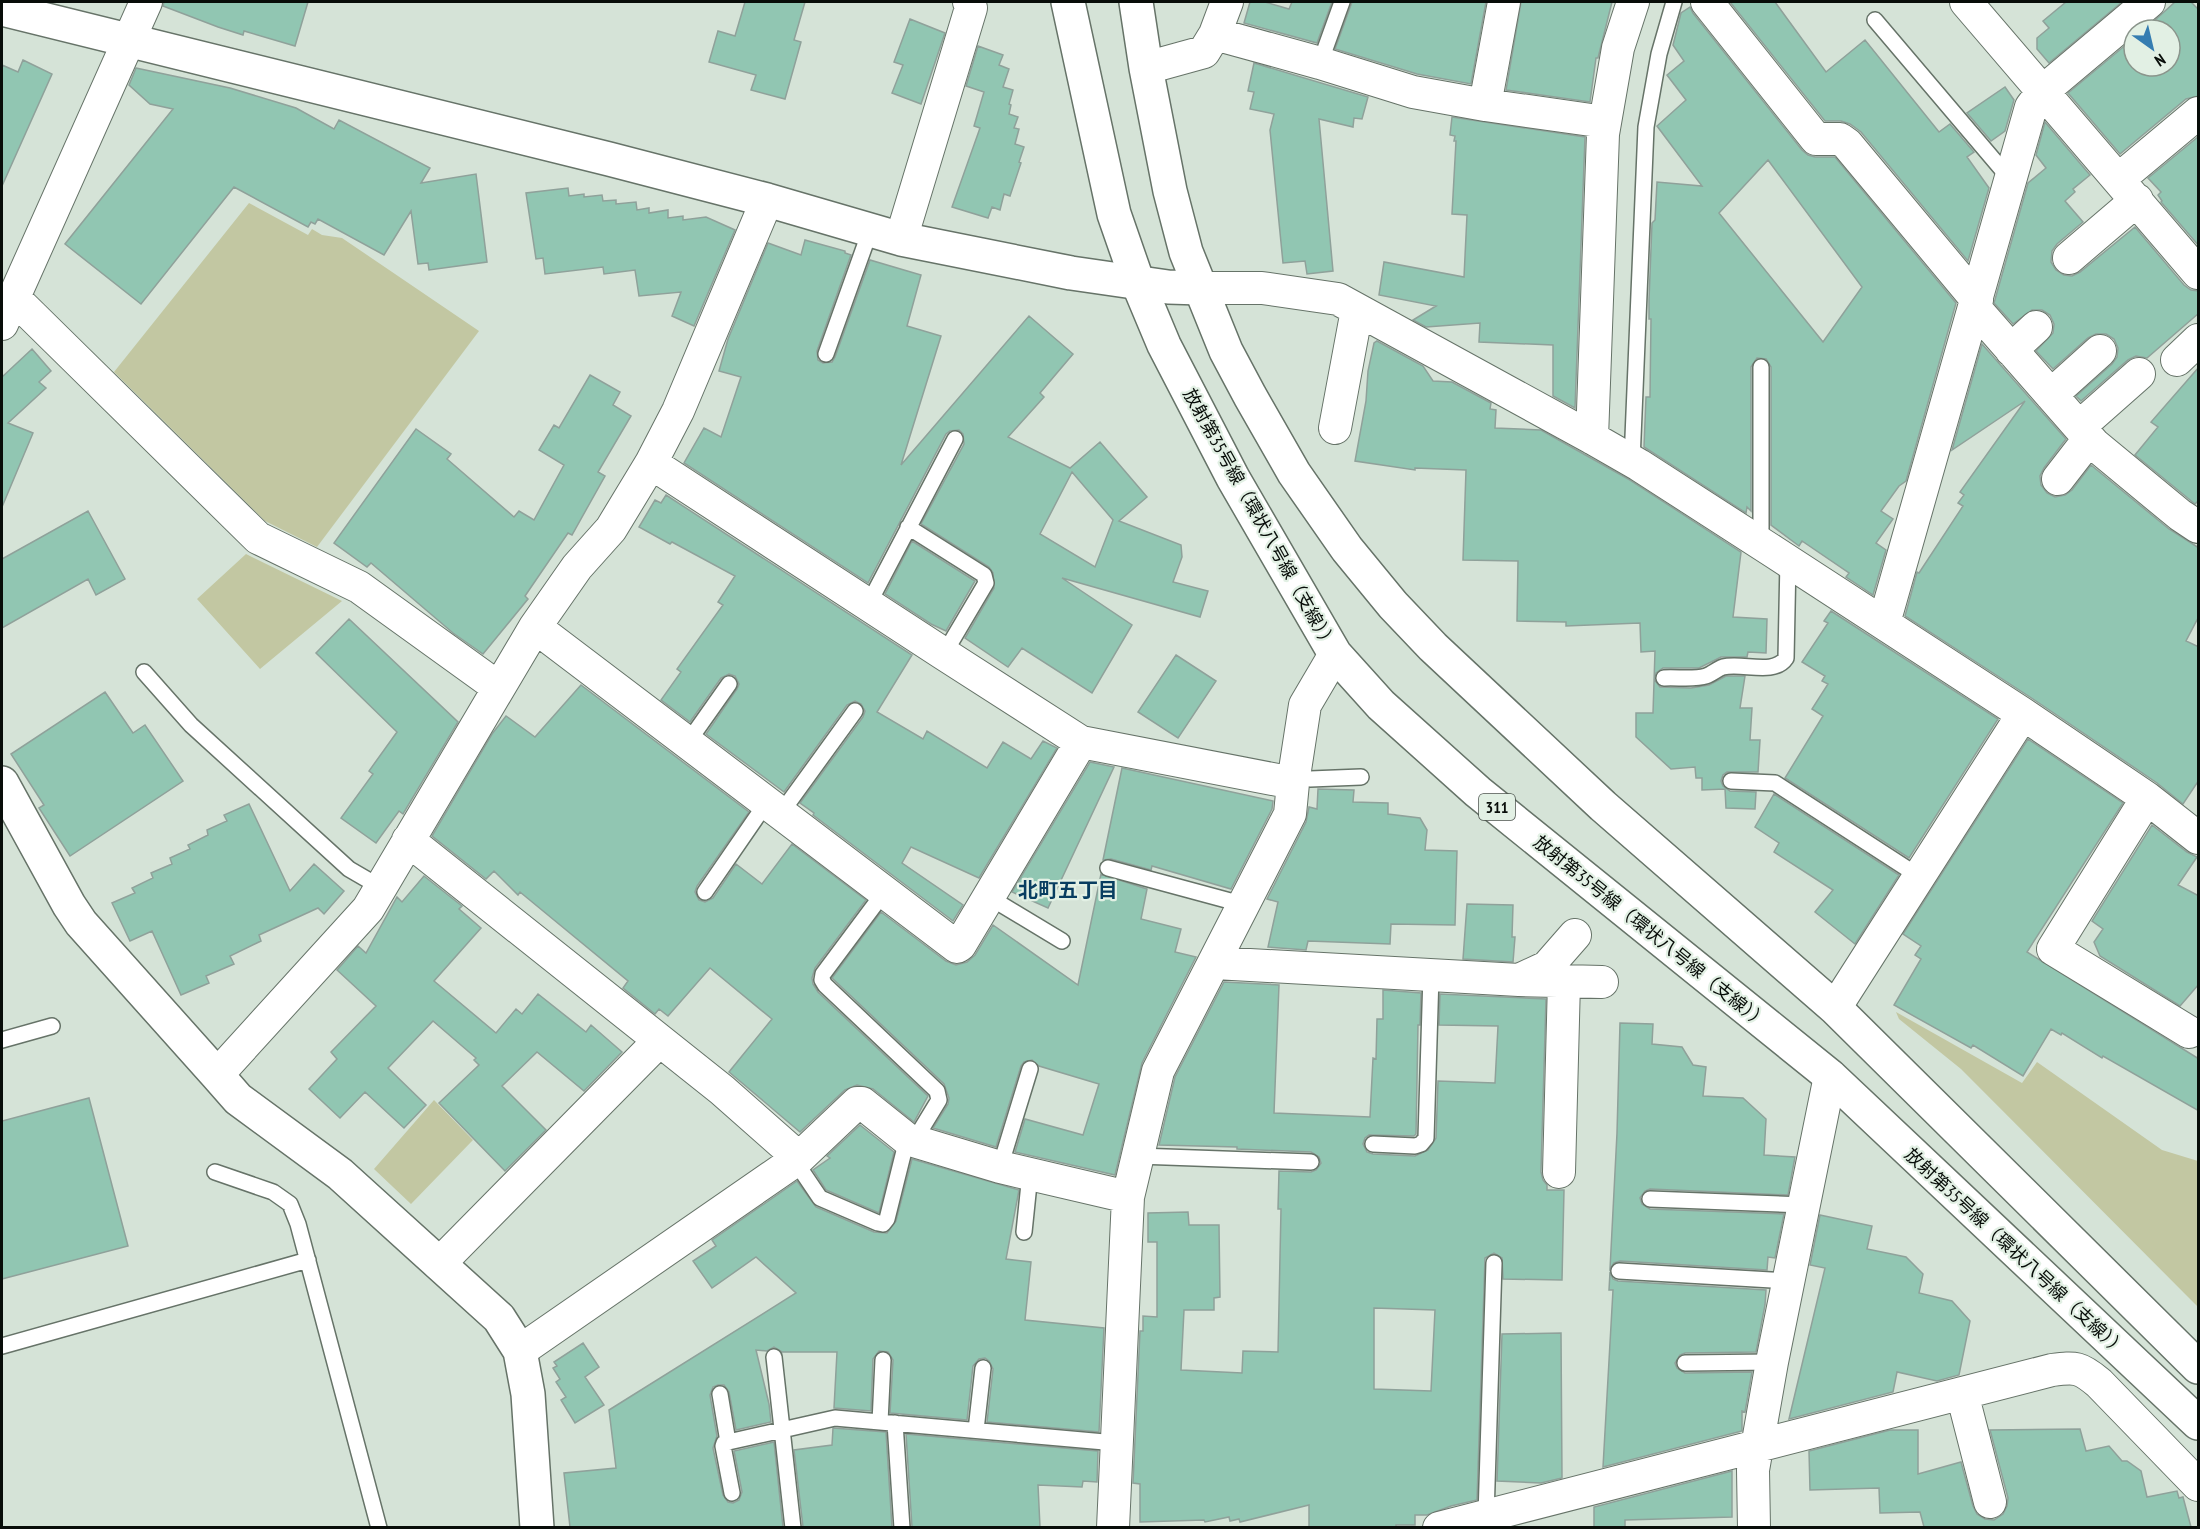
<svg xmlns="http://www.w3.org/2000/svg" width="2200" height="1529" font-family="'PT Sans Narrow','Noto Sans JP',sans-serif">
	<rect width="100%" height="100%" fill="#d5e3d7"/>
	<!-- green -->
	<path fill="#c2c7a2" d="M249 203 308 235 312 229 322 235 342 238 479 331 317 547 265 521 114 372Z
		M246 554 342 601 260 669 197 599Z
		M1896 1012 2022 1083 2037 1062 2162 1150 2198 1161V1307L1961 1069 1899 1019Z
		M434 1100 473 1140 411 1204 374 1169Z"/>
	<!-- building -->
	<path fill="#91c6b2" stroke="#8fa19a" stroke-width="1.5" fill-rule="evenodd" d="M164 2H308L295 46 244 31 243 35 218 27 163 6Z
		M745 2H805L794 40 801 42 785 99 751 90 756 75 709 62 718 31 735 36Z
		M1250 2H1265L1289 9 1292 2H1332L1317 43 1244 23Z
		M1352 2H1486L1471 84 1417 74 1335 49Z
		M1521 2H1612L1598 58H1596L1590 102 1506 90Z
		M1730 2H1775L1826 72 1865 40 1939 132 1950 124 1974 152 1967 157 1989 188 1968 261 1861 132 1850 124 1841 121H1825Z
		M2066 2H2122L2049 63 2037 49V38L2049 28 2043 21Z
		M2175 2H2191L2199 10V96L2186 99 2120 154 2068 93 2134 38V66H2170V30H2144Z
		M1690 7 1693 13 1802 150 1808 155 1815 157H1835L1956 303 1906 481 1899 486 1881 511 1893 519 1876 543 1886 550 1873 595 1846 577 1849 573 1802 541 1799 546 1771 525V367L1766 359 1757 358 1751 367V511L1747 507 1746 513 1644 447 1646 397H1650L1651 319H1649V300L1652 223 1655 220 1657 182 1702 186 1657 126 1686 100 1667 75 1684 61 1673 45 1681 13ZM1768 160 1862 287 1823 342 1719 213Z
		M910 19 945 33 921 104 892 93 903 65 894 62Z
		M978 46 1003 55 999 65 1009 69 1003 87 1013 90 1009 104 1011 105 1009 114 1018 117 1014 128 1019 129 1015 144 1024 147 1019 162 1021 163 1010 196 1004 194 1000 210 992 207 988 218 952 207 980 128 974 126 984 92 966 86Z
		M23 60 52 74 2 186V65L18 72Z
		M1254 63 1368 97 1362 119 1354 118 1353 127 1319 119 1333 271 1307 274 1305 261 1283 263 1270 130 1274 114 1250 109 1254 92 1248 91Z
		M136 68 230 88 296 108 334 129 339 120 430 168 421 183 476 174 487 262 429 270 428 263 418 264 411 211 384 255 318 219 315 224 311 222 308 227 234 187 141 304 65 244 173 109 150 104 129 85Z
		M2005 87 2014 100 2005 131 1991 141 1967 113Z
		M1452 117 1585 137 1575 408 1553 396V345L1479 342 1480 323 1426 327 1413 320 1436 306 1379 295 1384 262 1464 277 1467 215 1452 214 1456 141H1454L1455 136 1450 135Z
		M2045 122 2090 175 2073 189 2075 192 2065 201 2083 222 2057 244 2052 251 2051 262 2056 270 2064 275 2072 276 2080 272 2135 227 2184 285 2191 290 2199 291V313L2147 358 2136 356 2128 360 2081 401 2076 396 2112 364 2117 357 2118 348 2114 339 2106 334H2096L2088 338 2053 369 2036 351 2053 333 2054 324 2050 315 2042 310H2032L2013 324 1994 303 2028 183 2046 168 2036 155Z
		M2199 136V246L2161 202 2162 201 2158 195 2161 192 2148 178Z
		M568 188 569 196 584 194V197L602 195 603 201 616 200V204L636 202 637 210 649 208V213L668 210V218L683 216V220L706 217 735 230 694 326 672 316 681 292 639 296 635 270 604 274 603 267 545 274 543 258 536 259 526 193Z
		M805 240 845 251V253L851 255 817 351 818 360 823 363 832 362 835 357 870 260 921 275 907 326 941 336 901 465 1029 316 1073 354 1040 393 1044 397 1008 437 1070 468 1100 442 1147 497 1119 521 1181 545 1182 557 1173 582 1208 591 1200 617 1062 578 1132 625 1092 693 1022 648 1008 667 965 638 994 588 993 573 989 567 921 524 964 444 963 434 959 430 950 431 946 434 868 583 684 463 704 428 721 437 741 377 719 371 728 339 768 243 801 255ZM1072 472 1113 520 1095 567 1040 534Z
		M1377 341 1423 366 1433 381 1452 382 1491 403 1490 409 1496 410 1495 428 1541 430 1630 480 1741 552 1733 617 1767 619 1766 653 1748 652 1747 657H1721L1699 668H1663L1656 673 1654 679 1660 687 1691 688 1709 685 1726 676H1745L1740 708H1752L1750 740H1760L1758 772H1727L1723 775 1721 781 1723 786 1730 791 1756 792 1755 809 1726 808 1725 789 1702 790V778H1696L1695 767 1671 769 1636 737V713H1653L1655 651 1641 652 1640 623 1566 626V622L1517 621 1518 561 1463 560 1466 470 1415 468V470L1355 461 1366 401 1368 371 1374 343Z
		M1982 344 2066 439 2044 468 2040 476 2041 485 2047 493 2055 497 2065 495 2072 490 2091 465 2169 529 2199 548V616L2186 641 2199 647V780L2183 804 2157 783 2033 699 1905 616 1917 572 1919 573 1963 506 1958 503 1964 495 1960 492 2025 401 1952 450Z
		M32 349 51 371 39 382 46 388 8 423 33 433 2 507V377Z
		M2199 367V500L2195 504 2135 455 2158 427 2151 422Z
		M590 375 620 392 613 405 631 416 598 472 605 476 572 535 568 533 525 596 528 599 483 654 453 633 371 563 367 567 334 543 416 429 451 454 447 459 514 517 519 511 534 520 564 465 539 450 554 425 559 428Z
		M666 495 912 655 877 712 923 739 927 731 987 768 1003 742 1031 759 1043 741 1057 748 979 878 911 847 902 863 963 905 953 921 813 815 814 813 800 803 863 717 865 711 861 704 855 701 847 705 784 792 706 734 737 689 739 684 735 676 729 674 721 678 690 722 661 700 681 672 677 669 723 605 718 602 735 576 672 542 670 544 639 527 655 500 661 503Z
		M88 511 125 579 96 595 88 579 2 628V559Z
		M912 541 975 581 946 631 931 624 885 594Z
		M1831 611 1998 719 1909 858 1785 778 1823 716 1812 709 1828 684 1822 681 1825 676 1802 662 1828 623 1824 621Z
		M349 619 458 722 403 814 399 811 376 843 341 818 373 774 369 771 397 732 316 653Z
		M1176 655 1216 681 1178 738 1138 712Z
		M581 685 749 812 697 886 695 892 699 900 705 902 713 898 736 864 762 884 792 844 866 900 815 968 812 978 813 984 818 992 928 1096 914 1122 873 1089 857 1085 845 1090 800 1132 729 1072 772 1019 710 968 668 1016 659 1009 655 1014 623 988 628 981 520 892 518 895 494 871 486 879 432 836 492 734 506 716 535 737Z
		M105 692 133 733 145 725 183 781 70 856 39 808 44 805 11 754Z
		M2028 739 2123 803 2027 952 2199 1059V1111L2103 1056 2102 1058 2062 1033 2061 1035 2051 1029 2023 1076 1973 1045 1971 1048 1894 1005 1921 959 1915 955 1921 946 1903 934Z
		M1090 762 1114 767 1048 908 1012 892Z
		M1122 768 1273 801 1272 809 1231 889 1152 866 1151 870 1111 859 1103 860Z
		M1318 789 1354 790 1353 802 1388 803V814L1420 818 1427 830 1425 850 1457 851 1455 925 1391 924 1390 944 1308 941 1306 950 1268 947 1278 902 1267 899 1306 822 1309 807 1317 809Z
		M1774 794 1899 875 1855 944 1815 912 1833 890 1774 852 1779 843 1755 827Z
		M249 804 290 891 314 864 344 891 324 914 318 908 259 935 261 941 230 956 234 964 206 976 209 983 181 995 152 931 130 941 112 903 135 893 132 888 153 878 151 873 172 864 170 858 190 849 188 845 208 835 207 830 227 821 224 815Z
		M2152 825 2187 852 2197 857 2178 885 2199 896V984L2180 1006 2100 956 2094 942 2103 929 2092 921Z
		M1101 874 1147 889 1141 919 1181 929 1175 952 1196 957 1142 1063 1115 1175 1015 1152 1025 1119 1083 1135 1099 1084 1039 1066 1032 1060 1024 1062 1021 1066 996 1147 933 1128 948 1104 949 1098 944 1084 832 978 881 912 946 961 956 965 967 962 975 955 993 925 1078 985Z
		M424 876 462 906 459 909 481 928 434 981 496 1033 516 1009 522 1014 538 994 586 1032 591 1025 622 1052 584 1091 537 1052 502 1086 546 1130 505 1171 439 1103 479 1065 474 1060 476 1058 433 1021 388 1068 426 1105 404 1128 365 1092 340 1118 309 1089 337 1059 331 1052 376 1006 337 970 358 946 366 953 397 897 402 902Z
		M1467 904 1513 905 1512 937H1515L1513 962 1463 959Z
		M1224 982 1279 985 1274 1113 1370 1117 1373 1058 1376 1059 1377 1019H1383V990L1421 993 1420 1025H1418L1416 1134 1414 1136 1369 1135 1365 1138 1363 1144 1367 1152 1373 1154 1415 1156 1428 1150 1436 1138 1438 1081 1495 1083 1498 1026 1439 1025 1440 994 1546 999 1541 1172 1543 1180 1547 1185V1190H1564L1562 1280 1503 1279 1502 1258 1494 1253 1485 1258 1477 1500 1451 1506 1427 1515H1415V1525H1396V1527H1309V1505L1240 1522 1239 1519 1230 1521 1229 1517 1205 1522 1204 1520 1140 1522V1484L1133 1483 1140 1331H1143V1316L1157 1317V1242H1148V1213L1188 1212 1189 1225H1219L1220 1297 1214 1298V1310H1184L1181 1370 1242 1373 1243 1351 1278 1352 1281 1209H1278L1279 1171 1311 1172 1316 1170 1321 1163 1319 1157 1311 1152 1237 1149V1147L1159 1145 1175 1077ZM1374 1308 1435 1310 1431 1391 1374 1389Z
		M1620 1023 1653 1024 1652 1044 1682 1047 1693 1065 1706 1067 1703 1096 1743 1098 1766 1119 1764 1155 1795 1157 1788 1195 1650 1189 1645 1191 1640 1198 1642 1204 1650 1209 1784 1214 1775 1258 1768 1257 1767 1270 1620 1261 1614 1263 1610 1269 1617 1133Z
		M89 1098 128 1246 2 1279V1121Z
		M860 1125 894 1152 879 1213 826 1190 813 1170 830 1158 827 1156Z
		M912 1159 1019 1190 1006 1259 1031 1262 1025 1320 1104 1328 1099 1432 987 1422 993 1369 989 1361 985 1358 979 1359 973 1366 967 1420 890 1413 893 1360 888 1352 879 1351 873 1359 871 1411 834 1408 837 1352H782L774 1347 767 1351 756 1350 769 1404 771 1422 736 1430 729 1392 724 1385H718L713 1387 710 1395 717 1436 713 1448 723 1495 728 1502 733 1503 739 1500 742 1492 734 1451 774 1442 783 1527H570L564 1473 616 1468 609 1410 796 1293 756 1257 712 1288 693 1261 716 1246 712 1240 797 1181 816 1207 874 1232 887 1233 896 1221Z
		M1820 1215 1872 1226 1867 1249 1906 1257 1923 1274 1919 1293 1952 1301 1970 1321 1959 1375 1937 1381 1897 1372 1893 1392 1789 1419 1825 1268 1810 1265Z
		M1610 1272 1613 1279 1618 1281 1766 1290 1765 1305 1756 1352 1685 1353 1680 1355 1675 1363 1677 1368 1685 1373 1752 1372 1745 1412 1742 1411V1431L1603 1467 1613 1290H1609Z
		M1561 1333 1562 1478 1541 1483 1497 1481 1502 1334Z
		M583 1343 599 1367 585 1377 604 1405 575 1423 561 1400 566 1397 556 1382 560 1379 553 1368 557 1366 554 1362Z
		M833 1428 886 1432 892 1527H803L794 1450 832 1445Z
		M2080 1429 2086 1451 2109 1446 2122 1461H2127L2141 1471 2147 1497 2177 1491 2179 1498 2183 1497 2191 1527H1924L1920 1512 1880 1513 1879 1488 1810 1490 1809 1451 1890 1430H1918V1474L1961 1462 1973 1506 1977 1514 1985 1519 1994 1520 2003 1514 2007 1506 2008 1498 1990 1430Z
		M906 1434 1098 1451 1097 1482 1083 1481 1082 1487 1038 1485 1040 1527H912Z
		M1732 1471V1517L1625 1520V1527H1594V1507Z"/>
	<g fill="none" stroke-linecap="round" stroke-linejoin="round">
		<defs>
			<path id="lane" d="M1875 20 2010 179
				M1320 63 1342 2
				M826 354 870 231
				M1632 461 1646 127 1659 54 1674 2
				M908 527 984 575 986 583 944 654
				M1758 542 1761 528V367
				M868 605 955 439
				M144 672 191 725 349 869 380 887
				M1664 678C1677 677 1694 680 1706 676 1712 674 1717 669 1723 667 1742 662 1774 676 1786 658L1788 560
				M688 742 729 684
				M1294 776 1310 779 1361 777
				M1731 781 1775 783 1920 877
				M781 813 855 711
				M1108 868 1245 905
				M885 891 823 974 822 980 825 985 937 1091 939 1100 914 1141
				M705 892 767 802
				M989 897 1062 941
				M2 1040 52 1026
				M1373 1144 1415 1146 1421 1144 1426 1138 1431 975
				M1138 1156 1311 1162
				M795 1161 820 1198 878 1223 883 1224 887 1219 907 1139
				M1000 1167 1030 1069
				M215 1172 273 1192 290 1204 298 1224 379 1528
				M1650 1199 1803 1205
				M1024 1232 1030 1174
				M1619 1271 1787 1281
				M2 1346 308 1260
				M774 1357 793 1528
				M1685 1363 1772 1362
				M720 1394 728 1442
				M880 1422 883 1360
				M895 1423 902 1528
				M976 1430 983 1368
				M732 1493 723 1446 724 1443 835 1418 1116 1443
				M1486 1516 1494 1263"/>
			<path id="street" d="M1707 2 1816 139H1840L1847 144 1977 300
				M1966 2 2198 273
				M1215 34 1320 63 1413 92 1485 105 1605 122
				M1146 68 1204 52 1215 34 1227 2
				M1485 105 1504 2
				M2119 179 2198 113
				M901 239 971 8 969 2
				M2069 258 2137 200
				M1201 288H1262L1338 299 1592 438 1639 465 1774 552 2023 714 2147 798 2198 838
				M14 298 258 538 359 587 499 688
				M1974 307 2094 444 2180 515 2198 527
				M2 324 146 2
				M2011 350 2036 327
				M2177 360 2198 340
				M2051 395 2100 351
				M2079 427 2139 374
				M1335 428 1357 310
				M1592 438 1603 134 1618 48 1633 2
				M651 463 944 654 1081 742 1293 783
				M2058 479 2089 439
				M1884 623 2031 107 2043 91 2149 2
				M535 627 957 947 960 945 1081 742
				M2147 798 2053 949 2189 1032
				M408 840 722 1090 799 1158
				M1215 963 1519 980 1602 982
				M1519 980 1547 967 1575 935
				M1835 1008 2023 714
				M217 1075 368 909 535 627 577 567 611 529 651 463 678 411 767 200
				M1559 1172 1564 982
				M439 1264 659 1041
				M520 1351 799 1158 857 1103H862L907 1139 1000 1167 1128 1197
				M1962 1393 1990 1502
				M1113 1528 1128 1197 1158 1071 1290 814 1293 783 1305 705 1335 654
				M1439 1528 2052 1370C2076 1367 2080 1367 2099 1383L2198 1485
				M1754 1528 1753 1470 1772 1362 1830 1076"/>
			<path id="secondary" d="M2 9 609 159 767 200 901 239 1071 273 1168 287 1201 288
				M2 783 69 905 81 923 217 1075 238 1099 340 1174 499 1318 520 1351 528 1394 537 1528"/>
			<path id="primary" d="M1068 2 1114 214 1138 283 1164 345 1233 478 1335 654 1381 705 1478 792 1830 1076 2198 1423
				M1136 2 1146 68 1170 191 1186 252 1226 351 1250 396 1294 473 1347 549 1393 605 1433 647 1603 806 1835 1008 2198 1367"/>
		</defs>
		<!-- lane casing -->
		<use href="#lane" stroke="#667368" stroke-width="18"/>
		<!-- street casing -->
		<use href="#street" stroke="#667368" stroke-width="34"/>
		<!-- secondary casing -->
		<use href="#secondary" stroke="#667368" stroke-width="36"/>
		<!-- primary casing -->
		<use href="#primary" stroke="#667368" stroke-width="36"/>
		<!-- lane -->
		<use href="#lane" stroke="#fff" stroke-width="15"/>
		<!-- street -->
		<use href="#street" stroke="#fff" stroke-width="32"/>
		<!-- secondary -->
		<use href="#secondary" stroke="#fff" stroke-width="33"/>
		<!-- primary -->
		<use href="#primary" stroke="#fff" stroke-width="33"/>
	</g>
	<g text-anchor="middle" dominant-baseline="central" stroke-width="4.5" stroke-linejoin="round" paint-order="stroke">
		<!-- shield labels -->
		<rect fill="#e2f0e4" stroke="#49514b" stroke-width="1.5" x="1479" y="794" width="36" height="26" rx="4.5"/>
		<g font-size="16" font-weight="bold" fill="#080d09">
			<text x="1497" y="807">311</text>
		</g>
		<!-- street labels -->
		<g font-size="18" fill="#080d09" stroke="#e2f0e4">
			<text transform="translate(1260 519) rotate(61)">放射第35号線（環状八号線（支線））</text>
			<text transform="translate(1651 932) rotate(39)">放射第35号線（環状八号線（支線））</text>
			<text transform="translate(2016 1252) rotate(43)">放射第35号線（環状八号線（支線））</text>
		</g>
		<!-- neighbourhood labels -->
		<g font-size="20" font-weight="bold" fill="#083d60" stroke="#e2f0e4">
			<text x="1068" y="890">北町五丁目</text>
		</g>
	</g>
	<!-- border -->
	<rect width="2200" height="1529" fill="none" stroke="#080d09" stroke-width="6"/>
	<!-- north arrow -->
	<g transform="translate(2152 48) rotate(146)"><circle r="28" fill="#e2f0e4" stroke="#8b958c" stroke-width="1.5"/>
	<path d="M0-4.5L10 22L0 15L-10 22Z" fill="#357db1"/>
	<text y="-9" font-size="16" font-weight="bold" text-anchor="middle" fill="#080d09">N</text>
	</g>
</svg>
